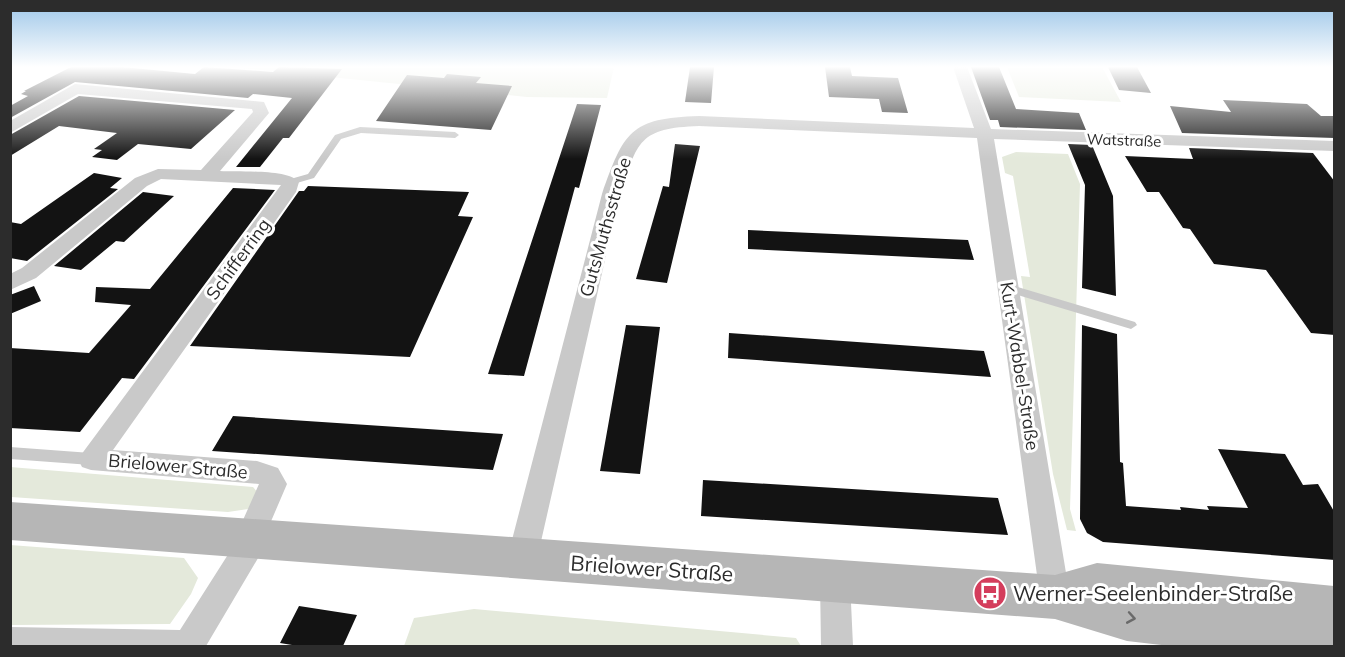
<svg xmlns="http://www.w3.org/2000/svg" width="1345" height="657" font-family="Mulish,sans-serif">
	<rect width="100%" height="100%" fill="#fff"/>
	<!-- green -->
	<path fill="#e4e9db" d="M232 67H614L607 98 527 97Z
		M1007 67H1102L1121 102 1019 97Z
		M1016 152 1068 154 1080 184 1070 509 1076 531 1067 530 1053 474 1021 276 1030 277 1013 176 1005 173 1002 157Z
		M10 467 253 487 260 495 248 509 228 512 11 497Z
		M10 545 184 558 198 578 191 594 170 624 11 625Z
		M474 609 796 638 801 646H404L414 618Z"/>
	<!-- building -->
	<path fill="#131313" d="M71 67H122L195 74 204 67 273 72 279 67 342 69 289 138H283L260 167H236L292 98 253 94 248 98 75 82 10 118V106L28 96 21 94 26 91H24Z
		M690 67H714L711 103 685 102Z
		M825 67H850L852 76 898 78 908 113 882 112 879 99 829 97Z
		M971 67H999L1016 109 1079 113 1086 130 1000 127 998 120H990Z
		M1108 67H1137L1151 93 1119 90Z
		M447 74 481 77 476 83 512 86 491 130 376 121 407 75 444 78Z
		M79 96 235 110 191 149 138 144 117 160 92 157 102 150 94 149 117 133 59 126 10 156V135Z
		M1223 100 1307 104 1321 116H1335V138L1182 133 1170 106 1231 112Z
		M577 104 601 105 579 188 575 187 524 376 488 374Z
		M675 144 700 146 667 283 636 279 663 186 669 187Z
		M1068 144 1092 145 1113 196 1116 296 1082 288 1085 185Z
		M1189 148 1313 153 1335 182V335L1311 333 1266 270 1214 264 1190 229 1183 228 1159 192H1147L1125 156 1193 159Z
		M94 173 122 178 110 188 118 189 27 261 10 258V222L21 224Z
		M308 186 469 192 458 216 473 217 410 357 190 346 299 191H304Z
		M233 188 275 190 134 379 122 378 80 432 10 428V348L89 353 131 305 95 302 96 287 150 289Z
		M143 192 174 196 124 242 116 241 81 270 54 266Z
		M748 230 968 240 974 260 748 249Z
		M34 286 41 301 10 314V295Z
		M626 325 660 327 640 474 600 471Z
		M1082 325 1117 334 1120 462 1123 463 1126 506 1181 510 1180 507 1209 510 1207 506 1248 508 1218 449 1285 454 1303 485 1318 484 1335 513V560L1103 542 1087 533 1080 519Z
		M729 333 984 351 991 377 728 358Z
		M233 416 503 434 493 470 212 451Z
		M703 480 998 498 1008 535 701 516Z
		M299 606 357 615 343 646H291L292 645 280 643Z"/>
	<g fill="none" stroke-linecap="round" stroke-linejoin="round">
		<!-- service -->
		<path fill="#c9c9c9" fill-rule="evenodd" d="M360 127 455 132 459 135 455 138 361 133 341 139 314 178 290 185 287 184V180L308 174 335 135Z
			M1008 284 1135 322 1137 325 1131 329 1004 291 1002 288Z
			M10 447 91 453 96 455 98 459 96 463 91 465 10 459Z"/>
		<!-- minor -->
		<path fill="#c9c9c9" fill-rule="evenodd" d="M953 67H967L991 129 1334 141V151L994 139 1070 597 1066 607 1055 612 1044 607 1040 597 977 138 699 126C639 128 638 141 620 194L537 559 532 569 522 573 512 569 507 559 602 194C624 132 630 118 699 116L974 128Z
			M75 84 264 102 269 113 220 171C237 172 289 169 299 182L296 192 113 450 257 461 278 468 287 484 266 533 268 539 264 548 206 646H10V627L180 630 236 542 235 538 259 484 91 470 82 467 78 459 281 185 161 179 147 186 36 278 10 290V274L22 268 135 178 158 169 201 170 253 112 252 109 78 94 10 133V121Z
			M835 567 846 571 850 581 853 646H821L820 581 824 571Z"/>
		<!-- secondary -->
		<path fill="#b6b6b6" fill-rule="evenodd" d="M10 502 1055 575 1097 563 1334 586V646H1170L1127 641 1055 619 10 540Z"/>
	</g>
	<!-- one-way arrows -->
	<defs><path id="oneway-chevron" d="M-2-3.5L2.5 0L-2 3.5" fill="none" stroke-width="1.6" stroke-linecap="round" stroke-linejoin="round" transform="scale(1.5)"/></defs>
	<use stroke="#6a6a6a" href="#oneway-chevron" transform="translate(1131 618) rotate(10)"/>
	<!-- sky -->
	<linearGradient id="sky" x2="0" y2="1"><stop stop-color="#9bc5e8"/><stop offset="0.42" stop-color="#fff"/><stop offset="1" stop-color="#fff" stop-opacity="0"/></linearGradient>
	<rect width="1345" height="159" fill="url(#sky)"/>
	<!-- icons -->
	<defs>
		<symbol id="bus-disc" viewBox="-11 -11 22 22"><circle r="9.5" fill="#d43d5c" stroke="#fff"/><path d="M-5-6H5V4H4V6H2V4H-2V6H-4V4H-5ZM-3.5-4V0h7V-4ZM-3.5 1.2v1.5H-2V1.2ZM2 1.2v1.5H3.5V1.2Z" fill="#fff"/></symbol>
	</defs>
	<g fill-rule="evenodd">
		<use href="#bus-disc" x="971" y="574" width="38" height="38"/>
	</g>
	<g text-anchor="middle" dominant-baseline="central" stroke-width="6" stroke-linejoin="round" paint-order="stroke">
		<!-- far-street labels -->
		<g font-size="15" fill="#2c2c2c" stroke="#fff">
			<text transform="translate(1124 140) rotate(2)">Watstraße</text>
		</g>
		<!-- street labels -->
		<g font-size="18" fill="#2c2c2c" stroke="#fff">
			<text transform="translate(605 227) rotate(-74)">GutsMuthsstraße</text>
			<text transform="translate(238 259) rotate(-54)">Schifferring</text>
			<text transform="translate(1020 366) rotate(81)">Kurt-Wabbel-Straße</text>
			<text transform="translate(178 466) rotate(5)">Brielower Straße</text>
		</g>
		<!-- near-street labels -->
		<g font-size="21" fill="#2c2c2c" stroke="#fff">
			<text transform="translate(652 568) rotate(4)">Brielower Straße</text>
		</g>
		<!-- near-poi labels -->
		<g font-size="21" fill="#2c2c2c" stroke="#fff" text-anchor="start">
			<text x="1013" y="593">Werner-Seelenbinder-Straße</text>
		</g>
	</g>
	<!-- border -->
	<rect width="1345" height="657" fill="none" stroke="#2c2c2c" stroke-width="24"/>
</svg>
